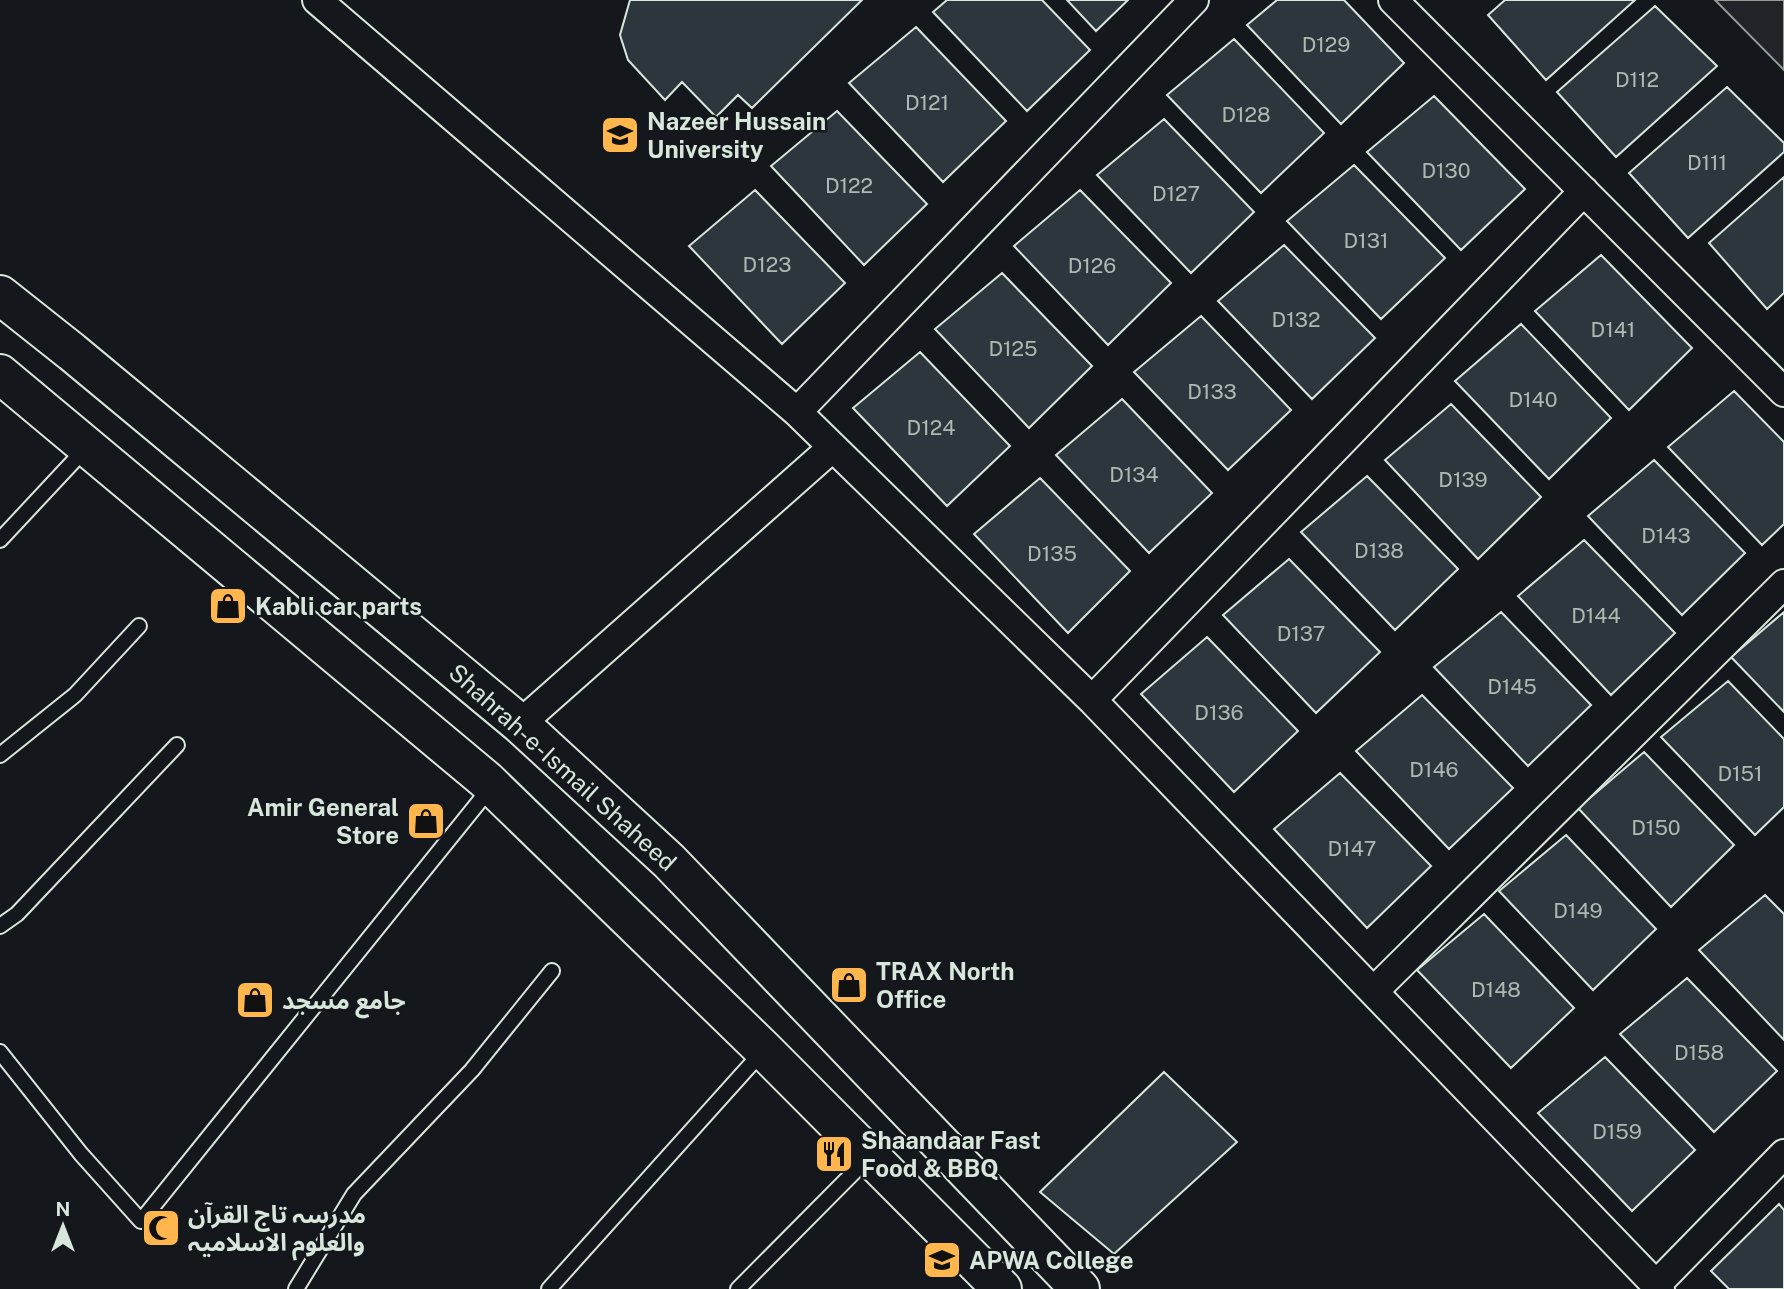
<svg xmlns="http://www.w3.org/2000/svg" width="1784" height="1289" font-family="'Public Sans','Noto Sans Arabic',sans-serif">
	<rect width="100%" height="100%" fill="#14181c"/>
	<!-- green -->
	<path fill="#202428" stroke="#939e99" stroke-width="2" d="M1715 0H1784V70Z"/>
	<!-- building -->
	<path fill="#2c363c" stroke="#d8e6dc" stroke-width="2" d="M630 0H862L752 108 738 95 716 117 682 82 665 100 628 60 620 35Z
		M947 0H1042L1090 50 1027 111 933 12Z
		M1067 0H1128L1096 31Z
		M1277 0H1344L1404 63 1341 124 1247 25Z
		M1505 0H1635L1546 80 1488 15Z
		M1655 6 1717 66 1616 157 1557 92Z
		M916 27 1006 121 943 182 849 83Z
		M1234 39 1324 133 1261 193 1167 95Z
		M1727 87 1784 143V152L1688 238 1629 173Z
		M1434 96 1525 189 1461 250 1367 152Z
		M837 111 927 204 864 265 771 166Z
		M1164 119 1254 212 1191 273 1097 175Z
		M1354 165 1445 258 1381 319 1287 221Z
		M1784 177V293L1767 309 1709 243Z
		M755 190 845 283 782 344 689 246Z
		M1080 190 1171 283 1108 345 1014 246Z
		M1284 245 1375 338 1312 399 1218 301Z
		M1601 255 1692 348 1629 410 1535 311Z
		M1002 273 1092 366 1029 428 935 329Z
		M1201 316 1291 410 1228 470 1134 372Z
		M1521 324 1611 418 1549 479 1455 381Z
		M920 352 1010 446 947 506 853 408Z
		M1734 391 1784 442V524L1762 545 1668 447Z
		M1122 399 1212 493 1149 553 1056 455Z
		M1451 404 1541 497 1478 559 1385 460Z
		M1654 460 1745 553 1682 615 1588 516Z
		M1367 476 1458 569 1395 630 1301 532Z
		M1040 478 1130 571 1068 633 974 534Z
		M1584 540 1675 633 1611 695 1518 596Z
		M1289 559 1380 652 1316 713 1223 615Z
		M1501 612 1591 705 1528 766 1434 667Z
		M1784 612V712L1731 657Z
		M1207 637 1298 731 1234 792 1141 694Z
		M1728 681 1784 739V807L1755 835 1661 737Z
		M1422 695 1513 788 1449 849 1356 751Z
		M1644 752 1734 845 1671 907 1578 808Z
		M1340 773 1431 866 1367 928 1274 829Z
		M1566 835 1656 929 1593 990 1499 891Z
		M1765 895 1784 914V1040L1699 950Z
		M1484 914 1574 1008 1511 1068 1417 970Z
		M1687 978 1777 1071 1714 1132 1620 1034Z
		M1605 1057 1695 1150 1632 1211 1538 1113Z
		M1164 1072 1237 1142 1114 1254 1040 1192Z
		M1779 1204 1784 1210V1289H1729L1711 1271Z"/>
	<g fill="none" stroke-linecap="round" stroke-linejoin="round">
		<defs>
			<path id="service" d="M0 540 85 449
				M0 755 75 695 139 626
				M0 926 17 914 177 745
				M0 1052 81 1154 141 1221 491 787
				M296 1289 354 1194 472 1070 552 971
				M549 1289 763 1051
				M738 1289 868 1158"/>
			<path id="minor" d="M317 0 797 412 1092 700 1660 1289
				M1393 0 1784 392
				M797 412 1194 0
				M1092 700 1584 191
				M520 724 833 447
				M1375 990 1784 584
				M1656 1285 1784 1154"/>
			<path id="secondary" d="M0 295 72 352 520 724 669 861 1080 1289
				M0 374 486 780 764 1050 1002 1289"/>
		</defs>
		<!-- service casing -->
		<use href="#service" stroke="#d8e6dc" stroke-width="18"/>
		<!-- minor casing -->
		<use href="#minor" stroke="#d8e6dc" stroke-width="32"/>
		<!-- secondary casing -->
		<use href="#secondary" stroke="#d8e6dc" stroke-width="42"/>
		<!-- service -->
		<use href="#service" stroke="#14181c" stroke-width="14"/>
		<!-- minor -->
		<use href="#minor" stroke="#14181c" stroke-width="28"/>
		<!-- secondary -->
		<use href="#secondary" stroke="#14181c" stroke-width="38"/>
	</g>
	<!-- icons -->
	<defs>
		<symbol id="university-square" viewBox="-11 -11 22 22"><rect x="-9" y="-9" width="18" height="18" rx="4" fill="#ffb74d" stroke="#14181c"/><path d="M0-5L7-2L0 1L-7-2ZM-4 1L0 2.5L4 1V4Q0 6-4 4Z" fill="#111"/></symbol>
		<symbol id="shop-square" viewBox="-11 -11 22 22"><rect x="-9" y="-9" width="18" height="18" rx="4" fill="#ffb74d" stroke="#14181c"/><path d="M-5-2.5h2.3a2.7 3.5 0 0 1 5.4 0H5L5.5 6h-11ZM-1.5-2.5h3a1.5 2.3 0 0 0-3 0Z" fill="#111"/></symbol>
		<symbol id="restaurant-square" viewBox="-11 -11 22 22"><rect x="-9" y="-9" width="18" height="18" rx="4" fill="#ffb74d" stroke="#14181c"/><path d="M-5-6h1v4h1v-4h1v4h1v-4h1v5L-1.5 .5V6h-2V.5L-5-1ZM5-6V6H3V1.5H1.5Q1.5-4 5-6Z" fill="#111"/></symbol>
		<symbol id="mosque-square" viewBox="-11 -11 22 22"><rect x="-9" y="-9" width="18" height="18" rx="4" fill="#ffb74d" stroke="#14181c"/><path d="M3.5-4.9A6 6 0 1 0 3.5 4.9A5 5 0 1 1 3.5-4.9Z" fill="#111"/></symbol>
	</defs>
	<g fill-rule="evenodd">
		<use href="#university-square" x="598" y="113" width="44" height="44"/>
		<use href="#shop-square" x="206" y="584" width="44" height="44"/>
		<use href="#shop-square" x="404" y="799" width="44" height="44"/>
		<use href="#shop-square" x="827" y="963" width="44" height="44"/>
		<use href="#shop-square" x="233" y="978" width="44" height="44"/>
		<use href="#restaurant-square" x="812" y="1132" width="44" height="44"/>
		<use href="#mosque-square" x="139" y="1206" width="44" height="44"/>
		<use href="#university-square" x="920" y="1238" width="44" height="44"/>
	</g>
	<g text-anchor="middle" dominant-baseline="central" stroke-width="5" stroke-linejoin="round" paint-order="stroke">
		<!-- number labels -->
		<g font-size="21" fill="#adbab4">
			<text x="1326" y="44">D129</text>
			<text x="1637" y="79">D112</text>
			<text x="927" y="102">D121</text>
			<text x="1246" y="114">D128</text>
			<text x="1707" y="162">D111</text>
			<text x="1446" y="170">D130</text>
			<text x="849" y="185">D122</text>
			<text x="1176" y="193">D127</text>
			<text x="1366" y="240">D131</text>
			<text x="767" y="264">D123</text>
			<text x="1092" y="265">D126</text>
			<text x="1296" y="319">D132</text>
			<text x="1613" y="329">D141</text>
			<text x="1013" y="348">D125</text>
			<text x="1212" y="391">D133</text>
			<text x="1533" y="399">D140</text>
			<text x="931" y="427">D124</text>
			<text x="1134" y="474">D134</text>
			<text x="1463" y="479">D139</text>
			<text x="1666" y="535">D143</text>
			<text x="1379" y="550">D138</text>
			<text x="1052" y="553">D135</text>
			<text x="1596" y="615">D144</text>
			<text x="1301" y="633">D137</text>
			<text x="1512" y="686">D145</text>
			<text x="1219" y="712">D136</text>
			<text x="1434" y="769">D146</text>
			<text x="1740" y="773">D151</text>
			<text x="1656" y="827">D150</text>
			<text x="1352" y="848">D147</text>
			<text x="1578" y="910">D149</text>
			<text x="1496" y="989">D148</text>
			<text x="1699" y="1052">D158</text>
			<text x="1617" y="1131">D159</text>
		</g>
		<!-- poi labels -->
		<g font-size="24" font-weight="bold" fill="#d8e6dc" stroke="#14181c" text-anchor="start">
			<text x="647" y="121">Nazeer Hussain<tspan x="647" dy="28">University</tspan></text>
			<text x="255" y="606">Kabli car parts</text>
			<text x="399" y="807" text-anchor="end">Amir General<tspan x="399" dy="28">Store</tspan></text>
			<text x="876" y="971">TRAX North<tspan x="876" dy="28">Office</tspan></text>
			<text x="282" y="1000">جامع مسجد</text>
			<text x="861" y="1140">Shaandaar Fast<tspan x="861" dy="28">Food &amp; BBQ</tspan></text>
			<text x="188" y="1214">مدرسہ تاج القرآن<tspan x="188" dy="28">والعلوم الاسلامیہ</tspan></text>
			<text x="969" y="1260">APWA College</text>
		</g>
		<!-- street labels -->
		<g font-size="24" fill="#d8e6dc" stroke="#14181c">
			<text transform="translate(563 767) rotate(42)">Shahrah-e-Ismail Shaheed</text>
		</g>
	</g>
	<!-- north arrow -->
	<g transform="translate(63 1226)" stroke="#14181c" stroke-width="5" paint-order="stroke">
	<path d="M0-5L12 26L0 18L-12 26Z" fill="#d8e6dc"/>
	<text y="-10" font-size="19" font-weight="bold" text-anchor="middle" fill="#d8e6dc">N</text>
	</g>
</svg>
